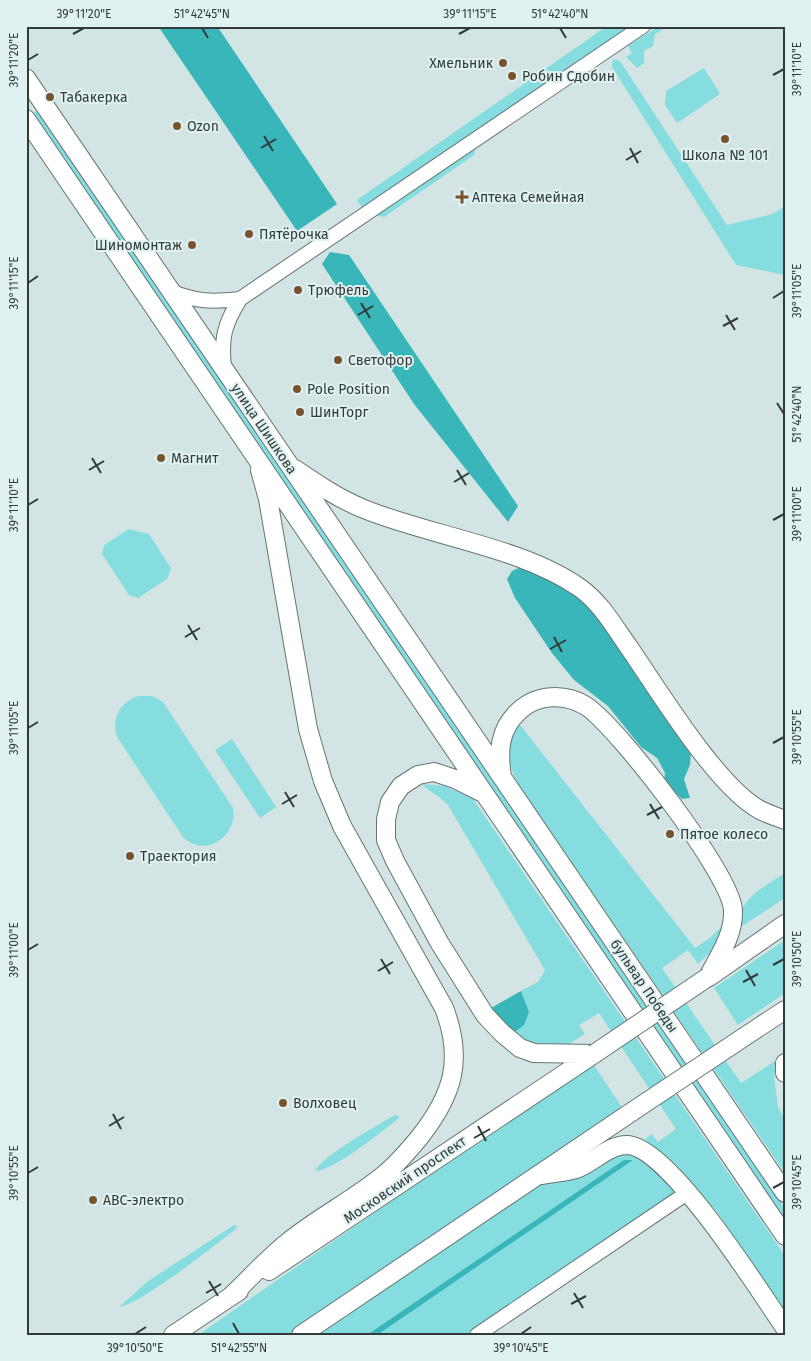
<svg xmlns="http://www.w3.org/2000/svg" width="811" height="1361" font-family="'Fira Sans',sans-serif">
	<rect width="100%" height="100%" fill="#d3e4e4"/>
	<!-- green -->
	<path fill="#85dddf" d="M607 26H643L478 138 474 155 384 217 366 213 357 200Z
		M659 26H668L655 34 653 46 644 51V63L637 68 626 57 632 53 628 46Z
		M613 59 620 61 727 225 773 214 785 206V275L736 265 612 67Z
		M704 68 720 94 677 123 665 105 666 91Z
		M39 109 785 1209V1224L32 114Z
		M129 529 149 534 171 568 167 579 138 598 129 595 102 554 104 545Z
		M138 696H152L163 702 233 808C238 836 205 859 183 837L117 737C111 717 120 703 138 696Z
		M517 721 695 948 710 938 724 924 720 943 698 964 688 950 662 968 741 1083 777 1060 774 1077 778 1107 785 1119V1173L521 789C508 766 500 744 517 721Z
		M232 739 276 807 260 818 215 750Z
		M422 784 444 786 473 799 785 1256V1311L717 1212 645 1139 652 1134 658 1142 676 1129 599 1013 579 1025 585 1034 561 1049 534 1046 512 1034 529 1012 521 991 538 982 545 970 448 805C440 796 430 793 422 784Z
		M785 873V898L742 926 739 925C738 898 766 886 785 873Z
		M785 940V993L738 1025 714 988Z
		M592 1062 623 1109 289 1335H198Z
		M395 1115 399 1116 398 1119C381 1132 335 1170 315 1171 323 1155 378 1125 395 1115Z
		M627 1145 687 1193 477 1335H301L532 1177Z
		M234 1225 237 1226 236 1229C215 1245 141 1304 119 1307L147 1282Z"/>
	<!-- forest -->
	<path fill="#38b6ba" d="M158 26H217L337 204 297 231Z
		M330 252 349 255 518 506 508 522 414 404 322 264Z
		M523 566 583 596 691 751 690 765 684 779 690 798 682 799 664 782 665 773 657 758 641 747 608 706 574 680 552 653 515 598 507 579 512 571Z
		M521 991 529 1012 524 1025 512 1034 491 1008Z
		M624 1160H633L377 1335H367Z"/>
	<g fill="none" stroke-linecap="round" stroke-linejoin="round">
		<defs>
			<path id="minor" d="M170 291C197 302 211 302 240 299 224 325 221 338 224 368
				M240 299 643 26
				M477 1335 687 1193"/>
			<path id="major" d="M26 78 785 1193
				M26 119 785 1236
				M295 469C317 484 339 499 364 509 430 536 522 547 580 588 600 602 614 626 628 646 658 689 716 786 760 810 768 814 777 817 785 820
				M502 777C498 751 499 729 519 711 537 694 565 693 586 706 618 727 731 874 733 910 734 935 719 956 708 977
				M481 792 455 779 434 772 418 775 401 786 390 802 386 819V840L395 861 439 942 485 1015 502 1033 520 1048 534 1053 594 1054
				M709 977 785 924
				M747 1035 785 1010
				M785 1063V1073
				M542 1175C553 1173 565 1172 576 1169 593 1163 608 1145 627 1145 669 1146 760 1292 785 1328
				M269 1271 594 1054
				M230 1297C249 1279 268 1258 288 1242 319 1217 355 1199 385 1174 398 1163 409 1150 419 1138 453 1095 464 1060 444 1008L342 826 323 781 308 729 268 499 260 470
				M173 1335 239 1291
				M301 1335 633 1111"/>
		</defs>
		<!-- minor casing -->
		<use href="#minor" stroke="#657575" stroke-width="16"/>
		<!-- major casing -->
		<use href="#major" stroke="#657575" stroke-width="20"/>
		<!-- minor -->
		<use href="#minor" stroke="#fff" stroke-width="14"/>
		<!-- major -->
		<use href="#major" stroke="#fff" stroke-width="18"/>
		<defs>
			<path id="major-bridge" d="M594 1054 708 977
				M633 1111 747 1035"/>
		</defs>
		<!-- major-bridge casing -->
		<use href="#major-bridge" stroke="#657575" stroke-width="20" stroke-linecap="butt"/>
		<!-- major-bridge -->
		<use href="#major-bridge" stroke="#fff" stroke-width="18"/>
	</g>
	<!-- ticks -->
	<path fill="none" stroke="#333a3a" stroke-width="2" d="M202 28 208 38M560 28 566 38M73 34 84 28M459 34 470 28M28 60 38 54M773 75 784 69M264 136 273 151M261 148 276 139M630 148 638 163M626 160 641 151M28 283 38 276M773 298 784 291M361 303 370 318M358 315 373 306M726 315 735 330M723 326 738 318M777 403 784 414M92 458 101 473M89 470 104 461M457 470 466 485M454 482 469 473M28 505 38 499M773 520 784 514M188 625 197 640M185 637 200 628M554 637 562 652M550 649 566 640M28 728 38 722M773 743 784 737M285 792 294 807M282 804 297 795M650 804 659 819M647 815 662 807M28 950 38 944M381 959 390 974M773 965 784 959M746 970 755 986M378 971 393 962M743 982 758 974M113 1114 121 1129M109 1126 124 1117M478 1126 486 1141M474 1138 490 1129M28 1173 38 1167M773 1188 784 1182M209 1281 218 1296M206 1293 221 1284M574 1293 583 1308M571 1304 586 1296M233 1323 239 1334M135 1334 146 1327M521 1334 531 1327"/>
	<!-- markers -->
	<g fill="#78532e" stroke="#e0f1f1" stroke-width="2">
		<circle cx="503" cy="63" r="5"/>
		<circle cx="512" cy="76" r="5"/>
		<circle cx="50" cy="97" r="5"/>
		<circle cx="177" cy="126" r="5"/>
		<circle cx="725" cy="139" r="5"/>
		<path d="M459.5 189.5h5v5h5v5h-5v5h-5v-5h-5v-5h5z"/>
		<circle cx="249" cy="234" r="5"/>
		<circle cx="192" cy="245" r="5"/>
		<circle cx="298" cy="290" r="5"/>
		<circle cx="338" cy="360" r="5"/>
		<circle cx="297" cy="389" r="5"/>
		<circle cx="300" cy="412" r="5"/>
		<circle cx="161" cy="458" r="5"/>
		<circle cx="670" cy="834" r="5"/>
		<circle cx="130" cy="856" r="5"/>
		<circle cx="283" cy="1103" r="5"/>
		<circle cx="93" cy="1200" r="5"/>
	</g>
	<g text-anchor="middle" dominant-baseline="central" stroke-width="4" stroke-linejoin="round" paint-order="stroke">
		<!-- poi labels -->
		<g font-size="14" fill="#333a3a" stroke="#e0f1f1" text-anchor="start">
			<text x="493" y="63" text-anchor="end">Хмельник</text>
			<text x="522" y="76">Робин Сдобин</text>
			<text x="60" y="97">Табакерка</text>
			<text x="187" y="126">Ozon</text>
			<text x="725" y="155" text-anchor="middle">Школа № 101</text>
			<text x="472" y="197">Аптека Семейная</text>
			<text x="259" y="234">Пятёрочка</text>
			<text x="182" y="245" text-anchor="end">Шиномонтаж</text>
			<text x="308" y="290">Трюфель</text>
			<text x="348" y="360">Светофор</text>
			<text x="307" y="389">Pole Position</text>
			<text x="310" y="412">ШинТорг</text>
			<text x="171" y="458">Магнит</text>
			<text x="680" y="834">Пятое колесо</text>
			<text x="140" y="856">Траектория</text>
			<text x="293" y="1103">Волховец</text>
			<text x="103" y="1200">АВС-электро</text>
		</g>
		<!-- street labels -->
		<g font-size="14" fill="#333a3a" stroke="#e0f1f1">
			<text transform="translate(264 429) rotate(56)">улица Шишкова</text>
			<text transform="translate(644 986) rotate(56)">бульвар Победы</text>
			<text transform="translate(405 1180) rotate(-34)">Московский проспект</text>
		</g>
	</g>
	<!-- border -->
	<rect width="811" height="1361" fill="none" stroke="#e0f1f1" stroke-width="55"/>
	<rect x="28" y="28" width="756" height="1306" fill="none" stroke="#333a3a" stroke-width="2"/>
	<g font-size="12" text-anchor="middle" fill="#333a3a">
		<text x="84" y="18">39°11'20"E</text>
		<text x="202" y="18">51°42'45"N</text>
		<text x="470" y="18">39°11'15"E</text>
		<text x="560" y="18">51°42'40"N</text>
		<text transform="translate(14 60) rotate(-90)" y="4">39°11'20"E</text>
		<text transform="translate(797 69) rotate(-90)" y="4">39°11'10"E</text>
		<text transform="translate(14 283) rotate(-90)" y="4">39°11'15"E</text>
		<text transform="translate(797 291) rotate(-90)" y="4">39°11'05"E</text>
		<text transform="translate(797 414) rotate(-90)" y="4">51°42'40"N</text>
		<text transform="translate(14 505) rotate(-90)" y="4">39°11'10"E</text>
		<text transform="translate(797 514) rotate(-90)" y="4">39°11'00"E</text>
		<text transform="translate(14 728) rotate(-90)" y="4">39°11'05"E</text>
		<text transform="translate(797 737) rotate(-90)" y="4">39°10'55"E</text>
		<text transform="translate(14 950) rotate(-90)" y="4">39°11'00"E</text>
		<text transform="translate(797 959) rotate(-90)" y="4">39°10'50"E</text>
		<text transform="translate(14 1173) rotate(-90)" y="4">39°10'55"E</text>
		<text transform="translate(797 1182) rotate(-90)" y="4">39°10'45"E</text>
		<text x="135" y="1352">39°10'50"E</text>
		<text x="239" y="1352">51°42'55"N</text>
		<text x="521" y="1352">39°10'45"E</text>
	</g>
</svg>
